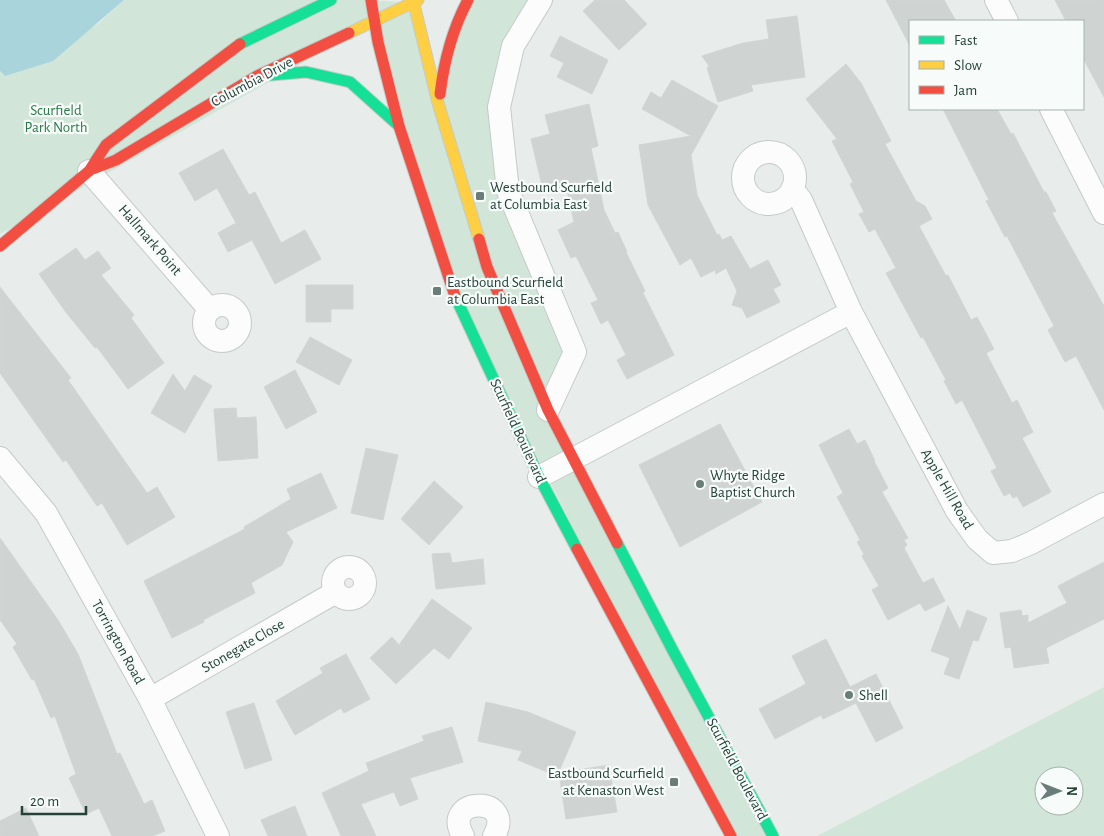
<svg xmlns="http://www.w3.org/2000/svg" width="1104" height="836" font-family="'Alegreya Sans',sans-serif">
	<rect width="100%" height="100%" fill="#e8edeb"/>
	<!-- green -->
	<path fill="#d1e6d8" fill-rule="evenodd" d="M124 0H371L414 3 438 101 468 0H541L499 107 508 191 575 352 548 410 773 836H731L453 292 375 22 0 234V71L5 76 98 24Z
		M1104 687V836H817ZM1044 776H1074V806H1044Z"/>
	<!-- water -->
	<path fill="#a9d4db" d="M0 0H124L53 61 5 76 0 71Z"/>
	<!-- building -->
	<path fill="#cfd4d2" stroke="#d1d6d4" d="M595 0H624L647 24 619 50 583 11Z
		M886 0H944L956 21H910V46Z
		M1055 0H1104V97L1083 58V21H1066Z
		M797 16 805 77 751 85 753 91 718 102 707 68 709 66 702 56 743 43 769 39 766 20Z
		M560 36 608 60 592 94 557 77 564 63 550 56Z
		M846 64 861 83 891 141 885 144 916 201 925 206 932 219 919 226 946 276 948 275 971 320 977 317 994 349 986 353 1012 403 1017 400 1033 432 1022 438 1051 492 1023 507 1017 496 1013 498 1010 493 1004 496 991 471 997 468 962 400 956 404 944 381 946 380 923 337 921 338 886 273 896 268 875 229 869 232 859 214 864 212 850 184 853 182 832 141 837 139 806 99Z
		M672 80 718 106 691 155 697 195 717 235 719 234 722 240 731 236 750 269 768 260 781 285 773 289 780 302 747 318 742 308 732 305 737 291 726 268 716 274 715 270 701 277 691 258 680 265 648 205 639 145 691 136 642 109 651 92 661 98Z
		M589 104 598 146 591 148 604 210 615 233 618 232 627 252H626L645 291 643 293 674 355 627 379 617 360 626 355 608 320 601 324 591 303 598 300 576 256 571 258 558 230 574 222 567 190 560 192 559 186 543 190 531 139 550 134 545 115Z
		M943 109H997L1011 134 1013 133 1044 192H1046L1056 211 1052 213 1104 306V410L1076 356 1065 362 1048 330 1054 326 1007 236 1005 237 986 201 989 200Z
		M223 149 249 195 255 192 281 243 305 230 321 259 275 284 252 240 228 252 218 233 236 223 217 188 195 201 179 173Z
		M76 248 85 260 98 251 111 268 101 275 134 315 131 318 164 363 128 389 97 347 95 348 65 311 39 274Z
		M306 285H353V309H331V322H306Z
		M0 287 71 378 68 380 147 493 157 487 175 517 127 545 102 503 97 506 66 460 63 462 0 373Z
		M310 337 352 360 339 385 296 362Z
		M295 370 317 412 286 429 264 387Z
		M173 374 185 391 194 375 212 386 185 433 151 413Z
		M236 408 237 418 256 417 258 458 218 461 214 409Z
		M720 424 762 502 680 547 639 465Z
		M849 429 857 444 865 440 875 461H874L888 488 882 492 908 538 904 540 907 545 904 548 923 583 933 578 945 601 925 611 920 603 888 620 872 590 879 586 862 556 864 554 857 542 860 540 837 497 843 493 819 445Z
		M366 448 398 455 383 520 351 513Z
		M321 473 337 508 286 532 293 542 282 565 251 583 255 593 203 620 204 622 172 638 144 581 245 529 244 527 291 499 287 489Z
		M434 481 463 507 429 545 401 519Z
		M0 538 58 620 78 654 117 754 120 753 144 804 152 800 165 831 153 836H112L99 808 86 814 69 778 76 774 55 716 51 718 34 679 32 680 13 647 17 644 0 620Z
		M450 553 452 563 483 559 485 584 436 589 432 554Z
		M1104 562V619L1046 648 1049 663 1014 668 1011 647 1005 648 1000 613 1021 610 1022 616 1028 615V623L1067 603 1058 586Z
		M432 599 472 628 449 659 434 648 396 684 370 658 392 637 399 645Z
		M948 606 960 630 967 610 987 618 978 641 973 640 959 679 944 674 950 658 931 651Z
		M826 639 850 687 876 674 903 728 876 742 856 703 823 719 821 715 775 739 759 709 806 684 792 656Z
		M346 654 370 699 344 713 341 708 295 735 276 701 323 673 320 668Z
		M486 702 528 712 576 732 557 776 518 760 522 751 478 741Z
		M254 703 272 760 245 769 226 712Z
		M452 727 463 762 410 778 418 799 400 806 394 792 361 804 376 836H341L322 793 369 771 366 763 424 741 422 736Z
		M609 765 617 812 566 819 559 773Z
		M295 806 307 836H268L261 820Z
		M26 808 39 836H0V821Z"/>
	<g fill="none" stroke-linecap="round" stroke-linejoin="round">
		<defs>
			<path id="street" d="M541 0 513 46 499 107 508 191 575 352 548 410
				M996 0 1007 21
				M1051 109 1104 213
				M743 178a26 26 0 1 1 52 0a26 26 0 1 1-52 0Z
				M89 171 210 310
				M792 189 801 200 851 312 957 511 977 539 993 553 1012 551 1031 543 1104 504
				M204 323a18 18 0 1 1 36 0a18 18 0 1 1-36 0Z
				M0 458 46 513 150 699 218 836
				M539 477 851 312
				M333 583a16 16 0 1 1 32 0a16 16 0 1 1-32 0Z
				M150 699 336 592
				M463 836C440 796 517 795 494 836"/>
			<path id="fast" d="M240 44 331 0
				M271 75 306 72 350 82 399 126
				M455 296 539 477 577 549
				M617 543 672 649 773 836"/>
			<path id="slow" d="M413 0 438 103 479 239
				M349 33 418 0"/>
			<path id="jam" d="M371 0 378 42 399 126 455 296
				M440 94C444 61 452 30 468 0
				M93 169 116 160 257 76 349 33
				M479 239 487 267 548 410 617 543
				M0 246 89 171 106 145 240 44
				M577 549 731 836"/>
		</defs>
		<!-- street casing -->
		<use href="#street" stroke="#c5cac8" stroke-width="24"/>
		<!-- fast casing -->
		<use href="#fast" stroke="#c3cbc8" stroke-width="13"/>
		<!-- slow casing -->
		<use href="#slow" stroke="#c3cbc8" stroke-width="13"/>
		<!-- jam casing -->
		<use href="#jam" stroke="#c3cbc8" stroke-width="13"/>
		<!-- street -->
		<use href="#street" stroke="#fcfcfc" stroke-width="22"/>
		<!-- fast -->
		<use href="#fast" stroke="#16e098" stroke-width="11"/>
		<!-- slow -->
		<use href="#slow" stroke="#ffcf43" stroke-width="11"/>
		<!-- jam -->
		<use href="#jam" stroke="#f24e42" stroke-width="11"/>
	</g>
	<!-- markers -->
	<g fill="#697e78" stroke="#f7fbf9" stroke-width="2">
		<rect x="475" y="191" width="10" height="10" rx="2.5"/>
		<rect x="432" y="286" width="10" height="10" rx="2.5"/>
		<circle cx="700" cy="484" r="5"/>
		<circle cx="849" cy="695" r="5"/>
		<rect x="669" y="777" width="10" height="10" rx="2.5"/>
	</g>
	<g text-anchor="middle" dominant-baseline="central" stroke-width="4.5" stroke-linejoin="round" paint-order="stroke">
		<!-- street labels -->
		<g font-size="15" fill="#24423a" stroke="#f7fbf9">
			<text transform="translate(252 82) rotate(-28)">Columbia Drive</text>
			<text transform="translate(150 240) rotate(49)">Hallmark Point</text>
			<text transform="translate(518 431) rotate(65)">Scurfield Boulevard</text>
			<text transform="translate(947 489) rotate(60)">Apple Hill Road</text>
			<text transform="translate(118 642) rotate(61)">Torrington Road</text>
			<text transform="translate(243 646) rotate(-30)">Stonegate Close</text>
			<text transform="translate(737 769) rotate(62)">Scurfield Boulevard</text>
		</g>
		<!-- park labels -->
		<g font-size="15" fill="#2d7a4b" stroke="#f7fbf9">
			<text x="56" y="110">Scurfield<tspan x="56" dy="17">Park North</tspan></text>
		</g>
		<!-- poi labels -->
		<g font-size="15" fill="#24423a" stroke="#f7fbf9" text-anchor="start">
			<text x="490" y="187">Westbound Scurfield<tspan x="490" dy="17">at Columbia East</tspan></text>
			<text x="447" y="282">Eastbound Scurfield<tspan x="447" dy="17">at Columbia East</tspan></text>
			<text x="710" y="475">Whyte Ridge<tspan x="710" dy="17">Baptist Church</tspan></text>
			<text x="859" y="695">Shell</text>
			<text x="664" y="773" text-anchor="end">Eastbound Scurfield<tspan x="664" dy="17">at Kenaston West</tspan></text>
		</g>
	</g>
	<!-- legend -->
	<rect x="909" y="20" width="175" height="90" fill="#f7fbf9" stroke="#a3b1ad"/>
	<rect x="919" y="36" width="25" height="8" fill="#16e098" stroke="#a3b1ad"/>
	<text x="954" y="45" font-size="15" fill="#24423a">Fast</text>
	<rect x="919" y="61" width="25" height="8" fill="#ffcf43" stroke="#a3b1ad"/>
	<text x="954" y="70" font-size="15" fill="#24423a">Slow</text>
	<rect x="919" y="86" width="25" height="8" fill="#f24e42" stroke="#a3b1ad"/>
	<text x="954" y="95" font-size="15" fill="#24423a">Jam</text>
	<!-- north arrow -->
	<g transform="translate(1059 791) rotate(90)"><circle r="24" fill="#f7fbf9" stroke="#a3b1ad"/>
	<path d="M0-4L9 19L0 12L-9 19Z" fill="#697e78"/>
	<text y="-8" font-size="14" font-weight="bold" text-anchor="middle" fill="#24423a">N</text>
	</g>
	<!-- scale -->
	<path d="M22 806v8h64v-8" fill="none" stroke="#24423a" stroke-width="2.5"/>
	<text x="30" y="806" font-size="15" fill="#24423a" stroke="#f7fbf9" stroke-width="4" paint-order="stroke">20 m</text>
</svg>
